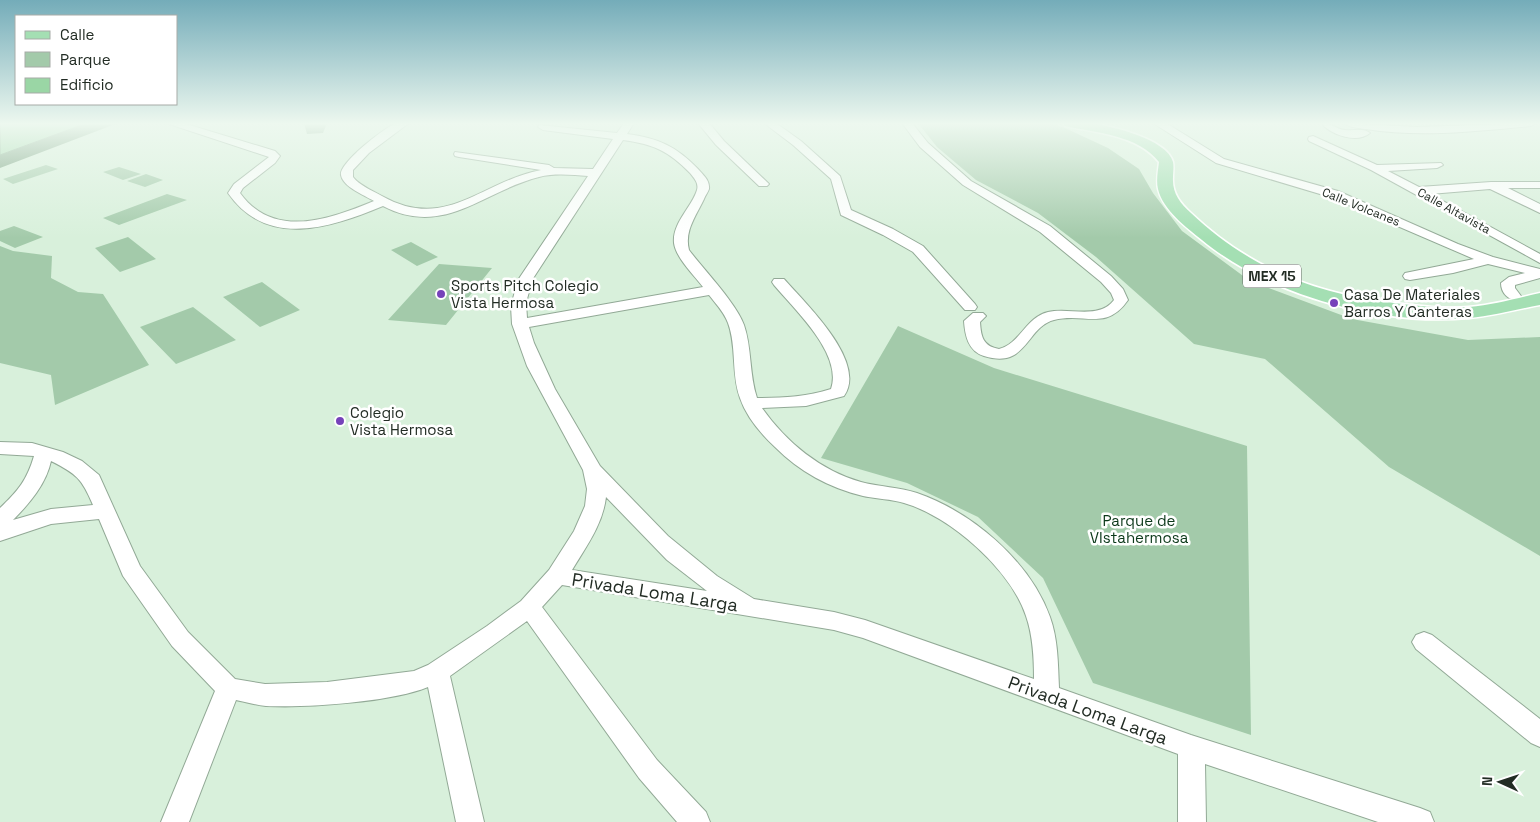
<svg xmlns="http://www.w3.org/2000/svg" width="1540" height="822" font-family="'Space Grotesk',sans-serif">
	<rect width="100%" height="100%" fill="#d8f0db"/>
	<!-- green -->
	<path fill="#a3caaa" d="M918 123H1049L1065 128 1108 148 1139 169 1153 193 1182 231 1250 281 1352 319 1468 340 1540 337V556L1389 467 1265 359 1194 344 1096 257 1038 213 976 180 937 147Z
		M46 165 58 169 13 184 3 179Z
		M119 167 141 174 123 180 103 172Z
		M146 174 163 180 145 187 127 181Z
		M167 194 187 200 119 225 103 218Z
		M14 226 43 237 15 248 0 241V231Z
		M128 237 156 259 120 272 95 248Z
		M411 242 438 257 417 266 391 250Z
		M0 246 13 251 52 256 51 278 78 292 103 294 149 365 55 405 51 375 0 363Z
		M439 264 492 268 446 325 388 320Z
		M262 282 300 310 260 327 223 297Z
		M193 307 236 340 176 364 140 327Z
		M898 326 994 368 1247 446 1251 735 1093 683 1043 578 978 517 907 483 821 458Z"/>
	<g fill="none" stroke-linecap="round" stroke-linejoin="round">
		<defs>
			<path id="minor" d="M166 123H183L275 151 280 156 275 163 243 188 240 193C274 240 330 219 374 201 364 195 343 187 341 175 339 163 386 126 397 123 400 123 405 123 409 123L369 153 353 170V177C359 185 373 191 382 196 446 232 480 182 541 170L459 157 455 156 454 154 455 152 549 165 554 168 593 169 613 139 543 130 538 127 539 125 617 133 624 123H634L627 134C658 138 676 146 698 169 703 175 710 180 709 189 708 192 705 196 704 199 696 216 684 231 689 250 704 270 736 303 744 325 752 348 749 374 757 398 782 398 806 397 831 389 843 354 795 310 774 285L772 282 774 279H784C805 303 868 362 844 396L806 406 762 408C786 442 821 471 861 482 880 487 899 487 917 493 972 512 1030 561 1050 617 1058 639 1058 664 1059 688L1191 735 1420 808 1430 812 1434 822H1378L1205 764 1206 822H1178V754L863 638 834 630 562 585 542 607 657 760 706 812 710 822H677L639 778 527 621 450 676 484 822H456L428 687C392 702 306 708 266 706 256 705 246 702 236 700L189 822H161L215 691 172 646 123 576 99 519 51 524 0 541V508C18 491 27 480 34 456L0 454V442L32 443 63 452 82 461 99 475 140 566 188 632 235 679 265 684 327 682 414 671 428 665 487 626 521 601 549 570 574 531 585 506 587 489 583 470 527 366 512 324 511 306 518 280 588 176C572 175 555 173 539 177 483 191 444 238 383 206 330 228 267 249 228 193L234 184 269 157ZM623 140C653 144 669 151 690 173 694 178 699 183 697 190 692 207 672 223 674 243 676 258 694 275 703 287L527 318 526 303 532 280ZM709 295C716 304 724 312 728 323 737 347 731 374 740 398 746 416 761 434 775 447 799 471 829 488 863 496 877 499 891 499 904 503 950 516 1011 570 1026 616 1033 636 1034 658 1034 679L865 620 834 612 754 599 717 576 668 536 600 466 555 389 534 343 529 327ZM51 461C77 474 82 479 93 505L51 509 13 520C30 503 46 484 51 461ZM606 497 667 560 707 591 572 570C586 547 603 524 606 497Z
				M698 123H709L724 141 767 182 769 184 767 186H759L716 145Z
				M764 123H776L801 141 840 176 851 210 893 229 923 246 975 304 977 307 975 310H965L913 252 883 235 841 215 831 179 793 145Z
				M902 123H912L928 143 971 181 1050 226 1111 276 1123 289 1128 300C1106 332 1084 312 1054 320 1026 327 1027 370 984 356 968 351 965 335 964 321L973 313H983L986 316 980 322C981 337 983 346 999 349 1020 344 1026 317 1048 312 1069 307 1099 320 1114 300L1111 293 1101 282 1040 232 963 185 920 147Z
				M1153 123H1166L1224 159 1338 191 1458 244 1493 257 1540 269V278L1515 285V288L1521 296 1519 299C1509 302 1501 293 1501 283L1509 277 1525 273 1488 264 1453 273 1410 280 1405 279 1403 276 1405 273 1474 259 1330 197 1216 163Z
				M1321 123C1333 123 1335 129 1345 130 1354 131 1364 128 1370 133 1357 144 1331 135 1321 123Z
				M1344 123 1417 127 1536 123 1531 126C1477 131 1420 138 1366 129 1359 128 1350 128 1344 123Z
				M1313 136 1377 165 1441 163 1443 165 1437 168 1388 171 1419 187 1491 182H1540V188H1508L1540 204V213L1490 189 1430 194 1540 254V263L1371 170 1309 141 1308 139 1309 137Z
				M1424 632 1432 635 1540 719V747L1531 743 1416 649 1412 642 1416 635Z"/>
			<path id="major" d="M1064 123C1072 123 1082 122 1090 123 1111 126 1167 139 1173 162 1174 167 1173 173 1173 177 1172 193 1180 203 1191 213 1249 268 1315 294 1394 303 1419 306 1445 309 1469 307 1493 305 1517 298 1540 293V305C1517 309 1493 316 1469 318 1382 326 1270 296 1202 240 1186 227 1163 210 1158 189 1156 180 1158 171 1159 162 1138 135 1097 133 1065 126Z"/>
		</defs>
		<!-- minor casing -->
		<use href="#minor" stroke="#92a996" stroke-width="2"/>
		<!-- major casing -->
		<use href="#major" stroke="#fff" stroke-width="3"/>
		<!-- minor -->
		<use href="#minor" fill="#fff" fill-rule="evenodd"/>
		<!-- major -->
		<use href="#major" fill="#a4dfb3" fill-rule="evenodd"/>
	</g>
	<!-- shaded-wall -->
	<path fill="#6c9674" d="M87 123H118L0 168V155Z
		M304 123H327L323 133 307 134Z"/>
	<!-- building -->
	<path fill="#9ad6a5" stroke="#6c9674" d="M0 123H87L0 155Z"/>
	<!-- sky -->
	<linearGradient id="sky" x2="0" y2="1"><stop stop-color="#74acb9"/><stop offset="0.52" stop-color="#edf8ef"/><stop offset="1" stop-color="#edf8ef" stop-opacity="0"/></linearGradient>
	<rect width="1540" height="238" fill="url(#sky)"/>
	<!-- markers -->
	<g fill="#7642ba" stroke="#fff" stroke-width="2">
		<circle cx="441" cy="294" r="5"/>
		<circle cx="1334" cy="303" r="5"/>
		<circle cx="340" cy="421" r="5"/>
	</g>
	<g text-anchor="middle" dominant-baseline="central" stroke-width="5" stroke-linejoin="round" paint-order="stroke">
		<!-- far-street labels -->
		<g font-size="12" fill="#222c24" stroke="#fff">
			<text transform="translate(1361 207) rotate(22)">Calle Volcanes</text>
			<text transform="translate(1454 211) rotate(29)">Calle Altavista</text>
		</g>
		<!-- shield labels -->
		<rect fill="#fff" stroke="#646b66" stroke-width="1" x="1243" y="264.5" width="58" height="23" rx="4"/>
		<g font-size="14" font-weight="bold" fill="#222c24">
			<text x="1272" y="276">MEX 15</text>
		</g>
		<!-- poi labels -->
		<g font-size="15" fill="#222c24" stroke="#fff" text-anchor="start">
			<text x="451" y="285">Sports Pitch Colegio<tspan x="451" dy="17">Vista Hermosa</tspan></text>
			<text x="1344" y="294">Casa De Materiales<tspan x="1344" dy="17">Barros Y Canteras</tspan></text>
			<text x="350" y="412">Colegio<tspan x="350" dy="17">Vista Hermosa</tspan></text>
		</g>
		<!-- park labels -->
		<g font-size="15" fill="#0b3819" stroke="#fff">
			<text x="1139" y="520">Parque de<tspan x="1139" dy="17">VIstahermosa</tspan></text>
		</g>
		<!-- near-street labels -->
		<g font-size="18" fill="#222c24" stroke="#fff">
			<text transform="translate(655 592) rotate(9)">Privada Loma Larga</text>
			<text transform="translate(1088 710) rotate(20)">Privada Loma Larga</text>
		</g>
	</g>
	<!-- legend -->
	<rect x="15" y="15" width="162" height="90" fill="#ffffff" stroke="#a7aba7"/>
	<rect x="25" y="31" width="25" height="8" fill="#a4dfb3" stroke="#a7aba7"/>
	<text x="60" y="40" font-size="15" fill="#222c24">Calle</text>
	<rect x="25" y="52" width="25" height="15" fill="#a3caaa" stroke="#a7aba7"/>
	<text x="60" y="65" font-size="15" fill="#222c24">Parque</text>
	<rect x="25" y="78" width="25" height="15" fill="#9ad6a5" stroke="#a7aba7"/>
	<text x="60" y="90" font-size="15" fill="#222c24">Edificio</text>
	<!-- north arrow -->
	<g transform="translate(1500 782) rotate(273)" stroke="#ffffff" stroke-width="4" paint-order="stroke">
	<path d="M0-4L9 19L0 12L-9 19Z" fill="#222c24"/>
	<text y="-8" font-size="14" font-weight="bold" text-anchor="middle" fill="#222c24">N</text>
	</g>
</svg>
